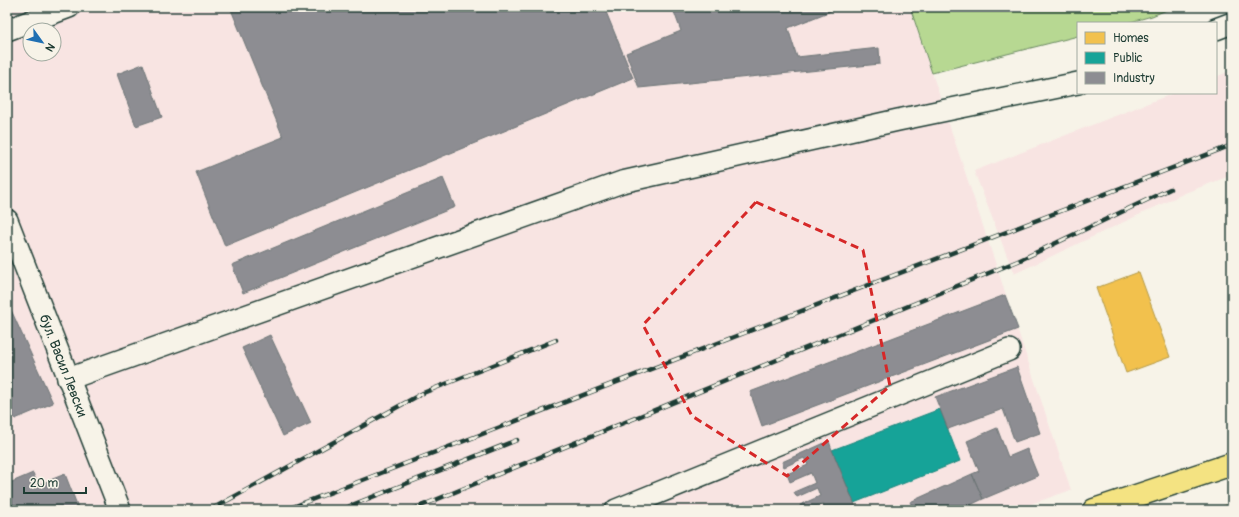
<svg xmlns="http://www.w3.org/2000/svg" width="1239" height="517" font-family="Pangolin,sans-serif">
	<rect width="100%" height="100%" fill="#f7f3e8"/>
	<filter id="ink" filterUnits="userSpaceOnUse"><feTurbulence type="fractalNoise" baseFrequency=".025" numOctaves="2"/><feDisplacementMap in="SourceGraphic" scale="8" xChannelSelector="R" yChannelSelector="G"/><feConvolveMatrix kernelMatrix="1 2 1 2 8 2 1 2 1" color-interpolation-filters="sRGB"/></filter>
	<g filter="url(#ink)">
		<!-- built -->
		<path fill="#f8e4e2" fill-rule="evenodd" d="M7 7H910L1071 490 1014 510H7ZM30 30H54V54H30Z
			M1232 70V175L1185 193 1014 274 974 171 1174 93H1216V77Z"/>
		<!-- green -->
		<path fill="#b7d892" stroke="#6b8a63" d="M910 7H1174L1152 16 1127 23H1078V36L932 73Z"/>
		<!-- homes -->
		<path fill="#f2c14e" stroke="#b39946" d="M1139 272 1170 357 1126 373 1096 288Z
			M1232 503V510H1213Z"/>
		<!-- public -->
		<path fill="#17a398" stroke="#19847a" d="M940 409 960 461 854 503 832 450Z"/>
		<!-- industry -->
		<path fill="#8d8d92" stroke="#6c7576" d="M230 7H604L633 78 225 246 196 172 283 137Z
			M663 7H841L788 28 797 57 879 48 880 64 639 88 626 53 681 31 673 9 664 10Z
			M143 64 162 117 136 126 117 74Z
			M443 178 455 207 243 293 232 265Z
			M1005 295 1018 329 762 426 750 392Z
			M7 301 53 403 15 419 7 400Z
			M270 335 311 423 283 436 242 348Z
			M1017 367 1040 433 1015 442 1003 409 948 429 935 397Z
			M997 428 1008 457 1027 449 1038 476 983 499 972 474 979 471 967 441Z
			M829 441 832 450 857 510H823L825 509 823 503 809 510H802L800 505 820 496 817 488 797 497 794 492 815 483 811 473 790 482 787 474 808 465 804 458 784 467 782 462Z
			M33 473 38 485 65 474 79 510H7V484Z
			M972 474 983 499 960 510H914L910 502Z"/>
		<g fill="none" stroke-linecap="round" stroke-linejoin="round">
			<defs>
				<g id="minor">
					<path d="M1216 29 1232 23"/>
					<path d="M7 30 69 7"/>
					<path id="s1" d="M7 220 120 510"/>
					<path d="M68 379 622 182 898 120 1078 83"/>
					<path d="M616 510 1009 350"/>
				</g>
				<path id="major" d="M1094 510 1232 464"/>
			</defs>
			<!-- minor casing -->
			<use href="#minor" stroke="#1f3d34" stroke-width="24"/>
			<!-- major casing -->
			<use href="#major" stroke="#1f3d34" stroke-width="25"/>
			<!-- minor -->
			<use href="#minor" stroke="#f7f3e8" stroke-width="21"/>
			<!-- major -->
			<use href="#major" stroke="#f4e382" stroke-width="22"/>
			<defs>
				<path id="rail" d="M210 510 423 393 556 340
					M285 510 1232 145
					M344 510 352 505 517 440
					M411 510 1018 261 1170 189"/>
			</defs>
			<!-- rail casing -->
			<use href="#rail" stroke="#1f3d34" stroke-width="4.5"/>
			<!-- rail -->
			<use href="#rail" stroke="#f7f3e8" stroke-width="3" stroke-dasharray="9" stroke-linecap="butt"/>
		</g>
	</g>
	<!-- marked area -->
	<path fill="none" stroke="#d62828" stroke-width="3" stroke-dasharray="8 5" stroke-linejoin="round" d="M756 202 863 250 890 386 787 476 692 416 643 325Z"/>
	<g text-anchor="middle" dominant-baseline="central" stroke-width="4" stroke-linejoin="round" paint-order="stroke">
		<!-- street labels -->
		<g font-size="14" fill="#1f3d34" stroke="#f7f3e8">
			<text stroke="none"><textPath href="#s1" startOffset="156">бул. Васил Левски</textPath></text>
		</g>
	</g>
	<!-- margin -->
	<rect width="1239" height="517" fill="none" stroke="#f7f3e8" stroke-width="24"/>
	<rect x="12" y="12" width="1215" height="493" fill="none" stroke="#1f3d34" stroke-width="1.5" filter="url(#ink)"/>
	<!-- legend -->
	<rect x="1077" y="22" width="140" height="72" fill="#f7f3e8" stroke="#a1aaa0"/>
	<rect x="1085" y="32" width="20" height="12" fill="#f2c14e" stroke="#a1aaa0"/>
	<text x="1113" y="42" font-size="12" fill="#1f3d34">Homes</text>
	<rect x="1085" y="52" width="20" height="12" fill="#17a398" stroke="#a1aaa0"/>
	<text x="1113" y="62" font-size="12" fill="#1f3d34">Public</text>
	<rect x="1085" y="72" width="20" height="12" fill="#8d8d92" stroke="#a1aaa0"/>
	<text x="1113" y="82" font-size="12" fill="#1f3d34">Industry</text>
	<!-- north arrow -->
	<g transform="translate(42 42) rotate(123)"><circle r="19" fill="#f7f3e8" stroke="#a1aaa0"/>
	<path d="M0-3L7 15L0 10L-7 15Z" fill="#1f6fb2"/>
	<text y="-6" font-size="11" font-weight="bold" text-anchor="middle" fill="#1f3d34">N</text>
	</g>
	<!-- scale -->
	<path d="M24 487v6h62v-6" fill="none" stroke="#1f3d34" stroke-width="2"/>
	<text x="30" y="487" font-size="12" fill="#1f3d34" stroke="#f7f3e8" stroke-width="3" paint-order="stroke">20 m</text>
</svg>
